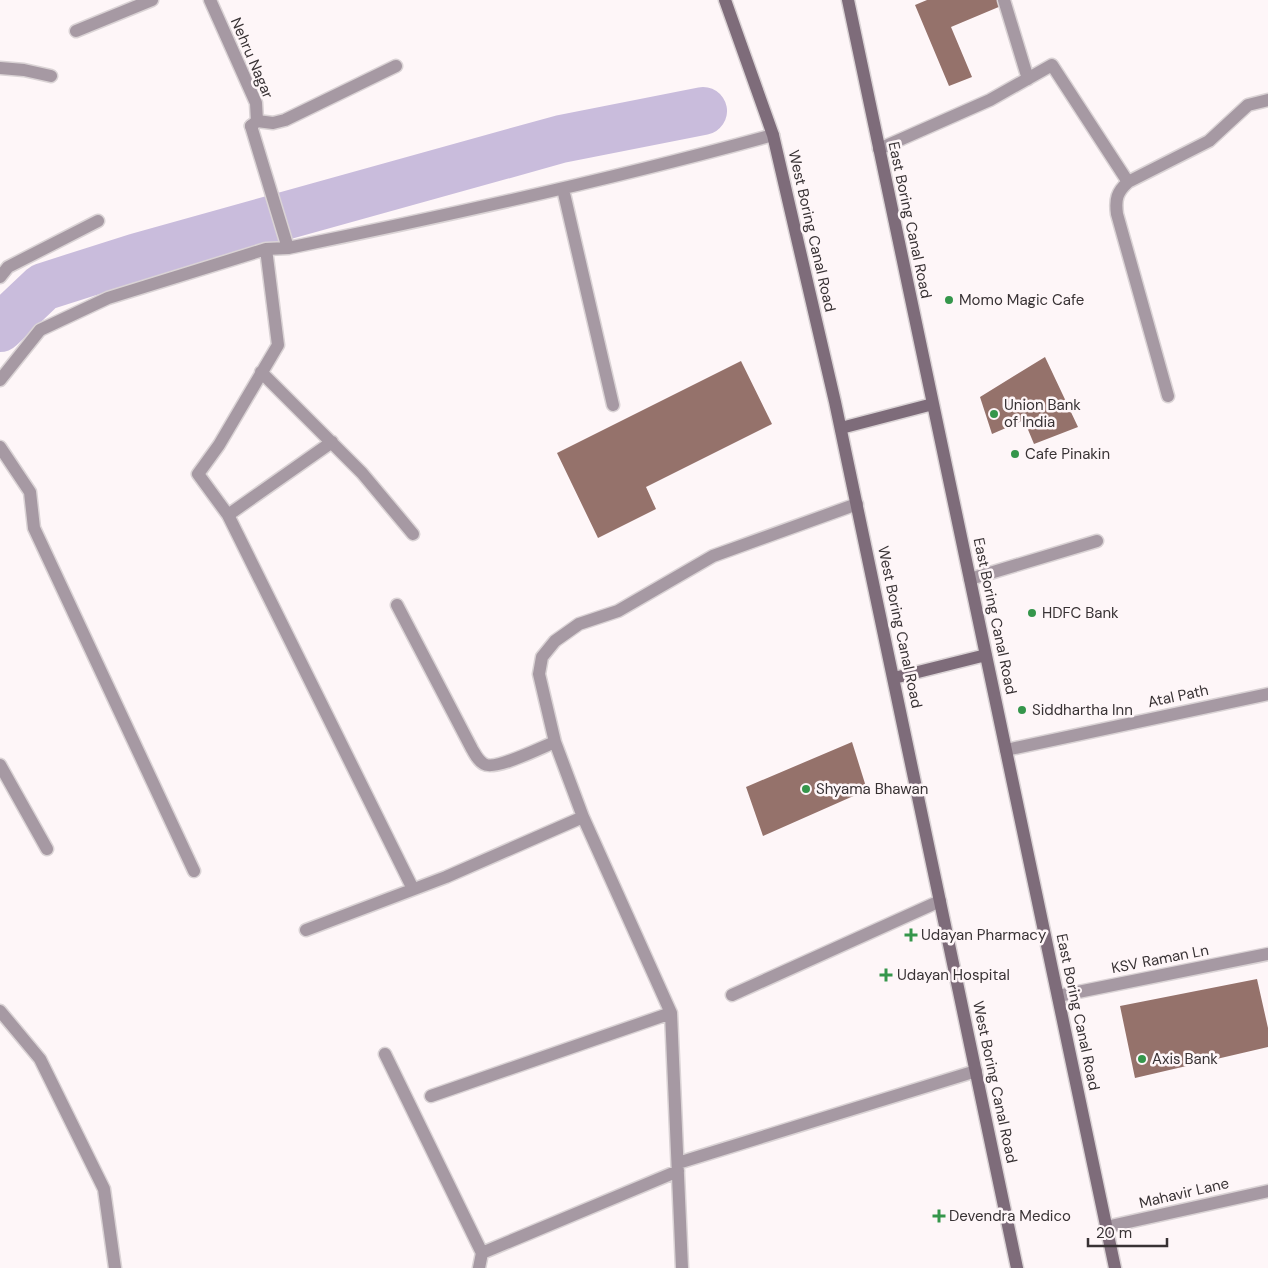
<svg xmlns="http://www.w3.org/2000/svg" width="1268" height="1268" font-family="'DM Sans',sans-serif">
	<rect width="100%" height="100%" fill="#fef6f8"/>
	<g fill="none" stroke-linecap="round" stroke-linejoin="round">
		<!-- river -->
		<path stroke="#c9bcdc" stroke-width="48" d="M0 328 43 287 137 257 561 139 703 111"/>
	</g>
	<!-- building -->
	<path fill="#95726b" d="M927 0H999L1001 6 951 27 972 77 949 86 915 5Z
		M1045 357 1078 427 1034 444 1024 420 992 434 980 397Z
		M741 361 772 424 646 487 656 509 598 538 557 453Z
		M852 742 867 790 763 836 746 787Z
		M1257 979 1268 1028V1047L1135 1078 1120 1006Z"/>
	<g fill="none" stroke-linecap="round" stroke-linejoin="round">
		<defs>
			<path id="service" d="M970 579 1097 541"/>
			<path id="minor" d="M1004 0 1028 79
				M257 121 273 123 285 120 396 66
				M251 126 288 248
				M879 149 990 100 1052 65 1128 182
				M563 189 613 405
				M266 249 278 345 219 445 198 474 228 515 413 889
				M0 277 8 267 98 221
				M261 372 362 473 413 534
				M0 380 40 330 108 298 266 249 288 248C451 215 613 179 773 135
				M1168 396 1117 214C1115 199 1117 192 1128 182L1209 141 1248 105 1268 100
				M0 447 30 492 34 528 194 871
				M228 515 332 442
				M397 605 472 749C475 754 478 761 484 764 495 771 542 747 555 742
				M1006 750 1268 694
				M0 765 47 849
				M306 930 446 877 583 817
				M732 995 940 901
				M1058 996 1268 954
				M0 1011 40 1059 104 1189 115 1268
				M385 1054 482 1253 678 1171
				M431 1096 671 1013
				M678 1163 976 1071
				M1106 1227 1268 1191
				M479 1268 482 1253
				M682 1268 671 1013 583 817 555 742 539 674 542 657 555 641 579 624 618 611 713 556 857 504"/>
			<path id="tertiary" d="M210 0 256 103 257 121 251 126
				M76 31 152 0
				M0 68 24 70 51 76"/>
			<path id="secondary" d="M725 0 773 135 835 402 1017 1268
				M848 0 1115 1268
				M841 428 933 404
				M894 678 986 655"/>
		</defs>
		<!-- service casing -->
		<use href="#service" stroke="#dad3d5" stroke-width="15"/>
		<!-- minor casing -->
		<use href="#minor" stroke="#dad3d5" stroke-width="15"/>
		<!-- tertiary casing -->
		<use href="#tertiary" stroke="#dad3d5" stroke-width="15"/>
		<!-- secondary casing -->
		<use href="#secondary" stroke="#dad3d5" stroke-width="15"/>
		<!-- service -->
		<use href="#service" stroke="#a699a3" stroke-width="12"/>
		<!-- minor -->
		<use href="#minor" stroke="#a699a3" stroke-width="12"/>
		<!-- tertiary -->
		<use href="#tertiary" stroke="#a699a3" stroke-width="12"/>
		<!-- secondary -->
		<use href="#secondary" stroke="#7e6c7a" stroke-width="12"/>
	</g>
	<!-- markers -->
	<g fill="#35964b" stroke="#fef6f8" stroke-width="2">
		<circle cx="949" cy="300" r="5"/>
		<circle cx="994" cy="414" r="5"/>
		<circle cx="1015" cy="454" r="5"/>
		<circle cx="1032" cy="613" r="5"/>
		<circle cx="1022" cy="710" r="5"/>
		<circle cx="806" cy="789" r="5"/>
		<path d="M908.5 927.5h5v5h5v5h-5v5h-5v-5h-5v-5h5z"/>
		<path d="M883.5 967.5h5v5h5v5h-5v5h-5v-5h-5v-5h5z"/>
		<circle cx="1142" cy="1059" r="5"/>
		<path d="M936.5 1208.5h5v5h5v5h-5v5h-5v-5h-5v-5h5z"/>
	</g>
	<g text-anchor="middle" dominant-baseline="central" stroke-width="5" stroke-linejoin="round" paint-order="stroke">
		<!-- street labels -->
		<g font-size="15" fill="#383234" stroke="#fef6f8">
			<text transform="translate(252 58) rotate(67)">Nehru Nagar</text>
			<text transform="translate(910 220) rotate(78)">East Boring Canal Road</text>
			<text transform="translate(812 231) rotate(77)">West Boring Canal Road</text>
			<text transform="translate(995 616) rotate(78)">East Boring Canal Road</text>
			<text transform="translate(900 627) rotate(78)">West Boring Canal Road</text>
			<text transform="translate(1178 696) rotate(-12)">Atal Path</text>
			<text transform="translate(1160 959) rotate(-11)">KSV Raman Ln</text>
			<text transform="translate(1078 1012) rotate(78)">East Boring Canal Road</text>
			<text transform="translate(995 1082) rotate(78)">West Boring Canal Road</text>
			<text transform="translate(1184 1193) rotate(-13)">Mahavir Lane</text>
		</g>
		<!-- poi labels -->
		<g font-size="15" fill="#383234" stroke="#fef6f8" text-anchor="start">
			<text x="959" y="300">Momo Magic Cafe</text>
			<text x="1004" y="405">Union Bank<tspan x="1004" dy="17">of India</tspan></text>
			<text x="1025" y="454">Cafe Pinakin</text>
			<text x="1042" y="613">HDFC Bank</text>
			<text x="1032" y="710">Siddhartha Inn</text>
			<text x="816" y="789">Shyama Bhawan</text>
			<text x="921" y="935">Udayan Pharmacy</text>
			<text x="897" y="975">Udayan Hospital</text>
			<text x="1152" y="1059">Axis Bank</text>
			<text x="949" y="1216">Devendra Medico</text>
		</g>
	</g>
	<!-- scale -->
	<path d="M1088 1238v8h79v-8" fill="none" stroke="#383234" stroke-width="2.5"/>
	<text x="1096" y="1238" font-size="15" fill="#383234" stroke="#fef6f8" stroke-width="4" paint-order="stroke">20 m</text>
</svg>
